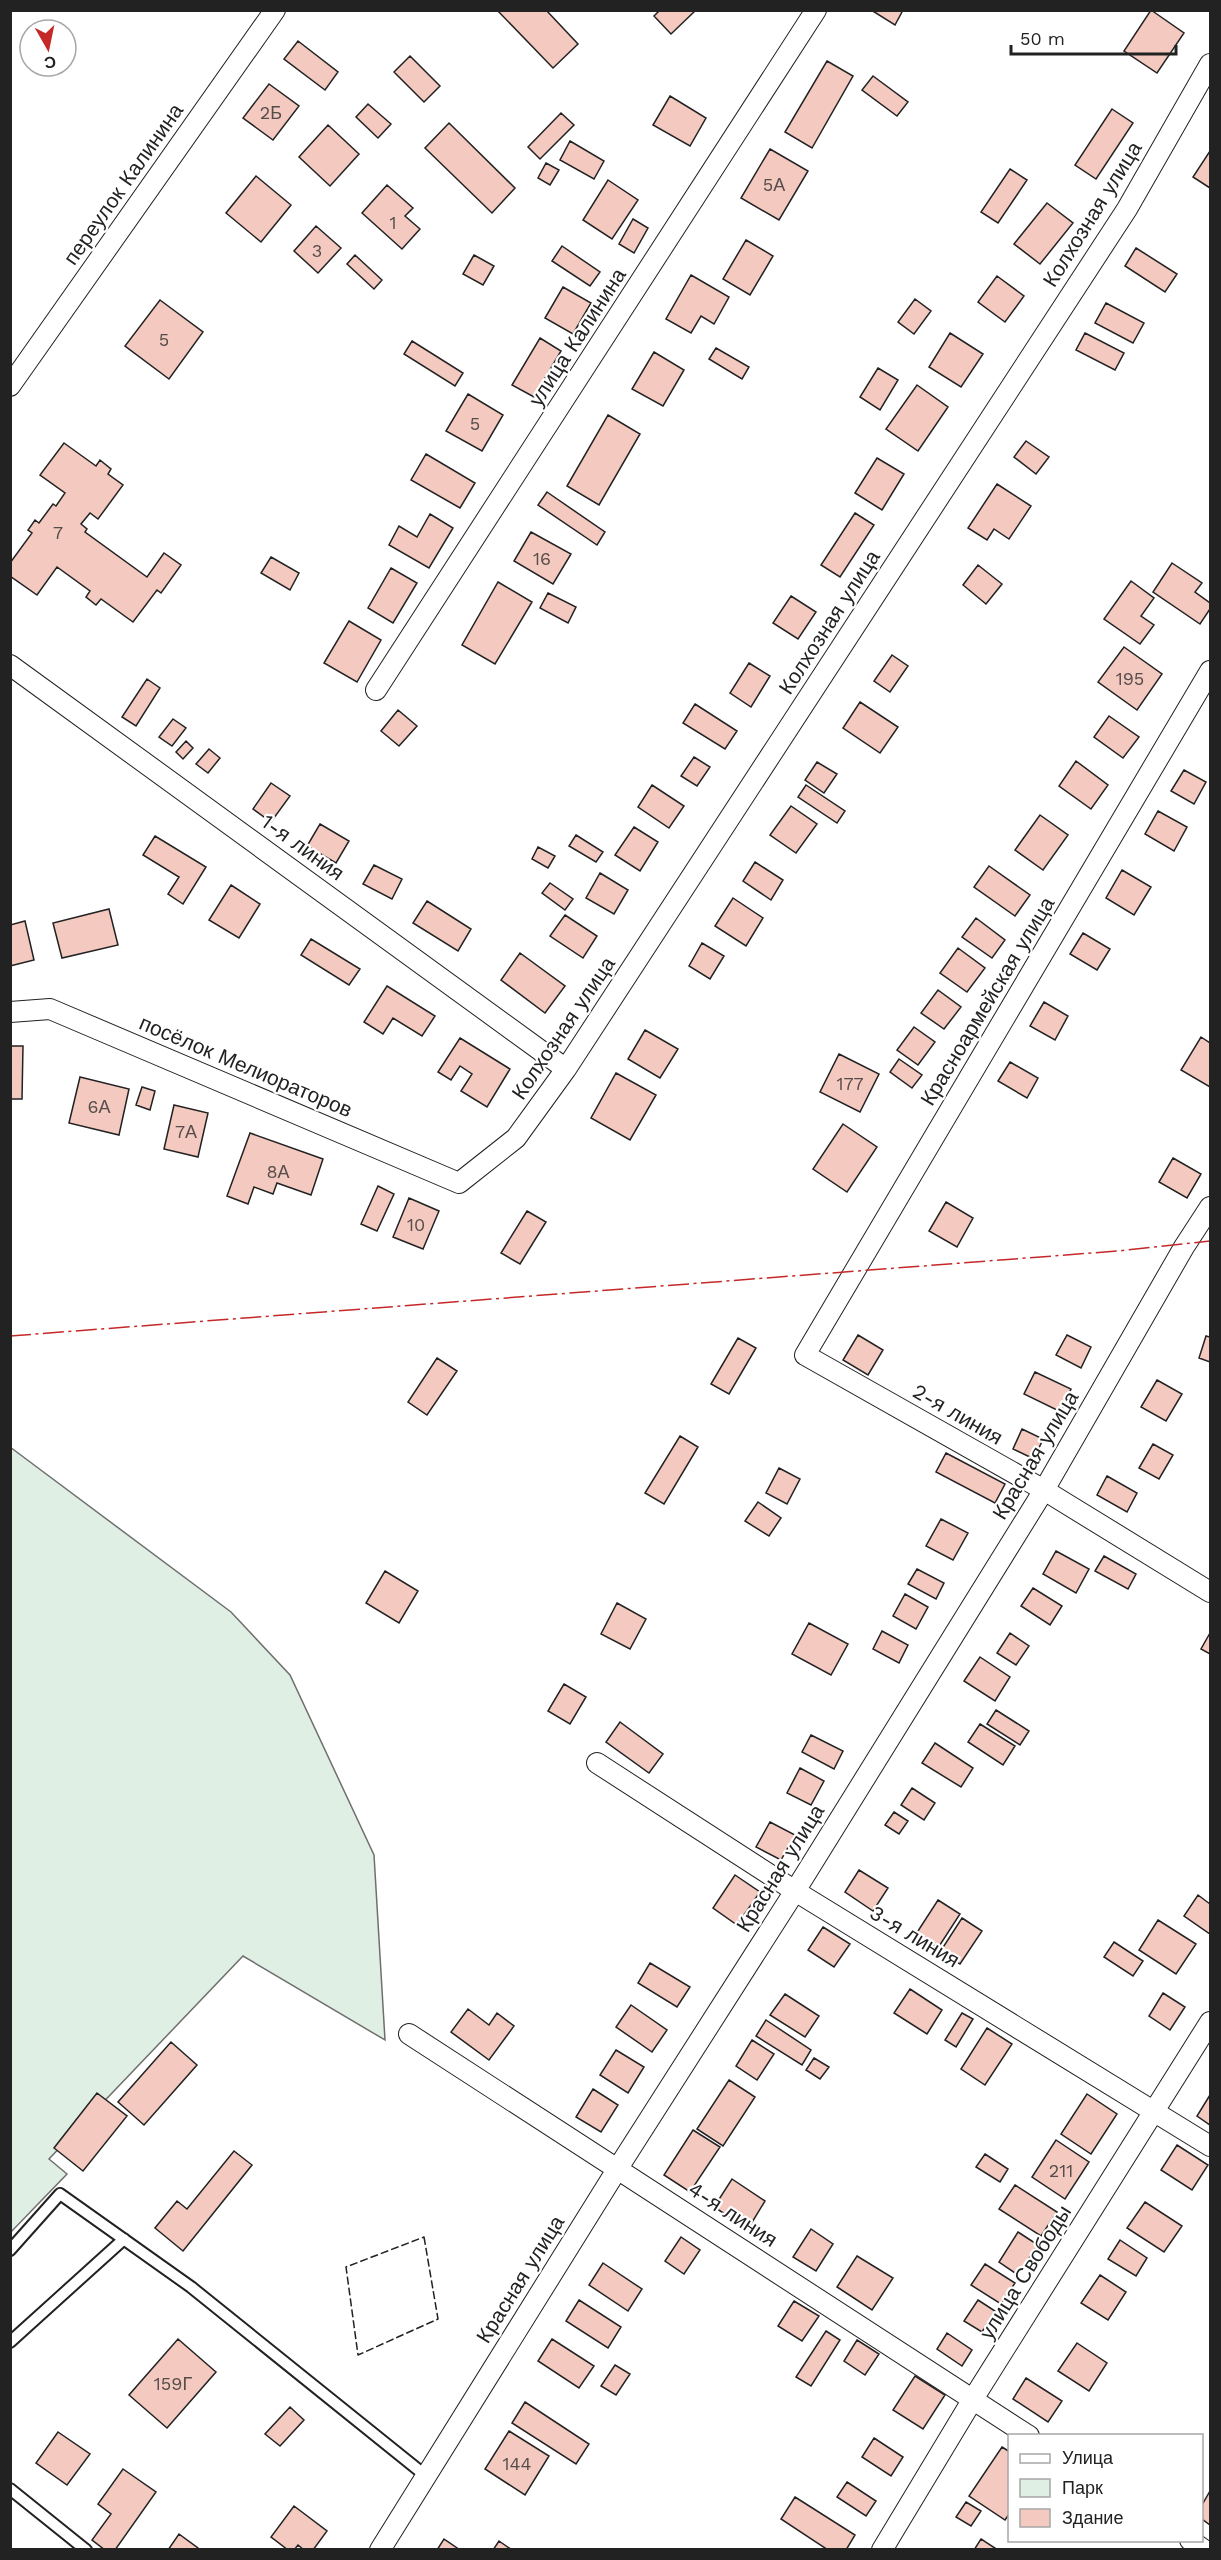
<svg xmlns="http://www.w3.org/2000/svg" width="1221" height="2560" font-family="'Work Sans',sans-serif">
	<rect width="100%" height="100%" fill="#fff"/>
	<!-- green -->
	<path fill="#e0efe3" stroke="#6f6f6f" stroke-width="1.5" d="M10 1447 231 1612 290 1675 374 1855 385 2040 243 1956 49 2159 67 2174 11 2232Z"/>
	<!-- building -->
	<path fill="#f3c9c0" stroke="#222" stroke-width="1.5" d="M497 10H546L578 44 553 68Z
		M660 10H696L671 34 654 16Z
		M871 10H903L895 25Z
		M1151 10 1184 33 1157 73 1124 51Z
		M298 41 338 72 325 90 284 59Z
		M410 56 440 86 424 102 394 72Z
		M827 61 853 76 812 148 785 132Z
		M873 76 908 102 897 116 862 90Z
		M269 84 299 106 273 140 243 118Z
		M670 96 706 118 690 146 653 125Z
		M368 104 391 124 378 138 356 117Z
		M1112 109 1133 123 1096 179 1075 165Z
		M561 113 574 125 540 159 528 147Z
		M449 123 515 188 492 213 425 148Z
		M328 125 359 154 330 186 299 157Z
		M570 141 604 161 594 179 560 160Z
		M770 149 808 171 779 220 741 198Z
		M1210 151V188L1193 177Z
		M546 163 559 170 550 185 538 178Z
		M1010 169 1027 180 998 223 981 212Z
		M256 176 291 205 261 242 226 213Z
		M608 180 638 200 612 239 583 220Z
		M387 185 413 208 405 216 420 229 402 249 362 213Z
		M1047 203 1073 223 1040 264 1014 244Z
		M633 219 648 228 634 253 619 244Z
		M316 226 341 248 318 273 294 251Z
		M746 240 773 256 750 295 723 279Z
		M562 246 600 272 590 286 552 261Z
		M1136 248 1177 274 1165 292 1125 266Z
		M355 255 382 280 374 289 347 264Z
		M474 255 494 266 483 285 463 274Z
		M691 275 729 297 714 324 701 316 691 333 666 319Z
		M997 276 1024 296 1005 322 978 302Z
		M563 287 591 303 573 334 545 318Z
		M915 299 931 311 914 334 898 322Z
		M160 300 203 332 169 379 125 346Z
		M1106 303 1144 323 1133 343 1095 323Z
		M950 333 983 354 961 387 929 367Z
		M1085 333 1124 353 1115 370 1076 350Z
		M540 338 561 351 534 397 512 385Z
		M412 341 463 373 455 386 404 354Z
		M716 348 749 367 742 379 709 359Z
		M654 352 684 370 663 406 632 389Z
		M878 368 898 380 880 410 860 397Z
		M917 385 948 407 918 451 886 429Z
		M468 394 503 415 482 451 446 431Z
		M608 415 640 434 599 505 567 486Z
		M1026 441 1049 457 1036 474 1014 457Z
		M64 443 96 466 100 460 111 469 108 474 123 485 98 519 90 513 81 524 87 529 85 532 147 577 164 553 181 565 161 593 157 590 133 622 101 599 96 605 86 597 90 591 57 567 37 595 10 576V563L32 533 28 530 35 520 39 523 53 504 56 506 65 493 40 475Z
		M426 454 475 483 460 508 411 480Z
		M877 458 904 474 882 510 855 493Z
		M997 484 1031 506 1009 539 994 529 987 540 968 528Z
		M547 492 605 532 597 545 538 505Z
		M855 513 874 525 840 577 821 565Z
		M430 514 453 528 429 568 389 545 399 526 417 537Z
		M531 532 571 554 553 584 514 561Z
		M271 557 299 573 290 590 261 573Z
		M1172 563 1202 583 1195 592 1210 603V609L1200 624 1153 592Z
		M978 565 1002 584 986 604 963 585Z
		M391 568 417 583 393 623 368 608Z
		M1131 581 1154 598 1141 616 1154 625 1140 644 1104 619Z
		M498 582 532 602 495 664 462 645Z
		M548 593 576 607 568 623 540 608Z
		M791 596 816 612 798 639 773 623Z
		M349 621 381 640 357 682 324 663Z
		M1124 647 1162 674 1137 710 1098 682Z
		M892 655 908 666 890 692 874 681Z
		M749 663 770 676 751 707 730 693Z
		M147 679 160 688 136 726 122 717Z
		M860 702 898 727 880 753 843 728Z
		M695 704 737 731 725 749 683 723Z
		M398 710 417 726 399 746 381 731Z
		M1109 716 1139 737 1123 758 1094 737Z
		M173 719 186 728 172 746 159 737Z
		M186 741 193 748 183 759 176 752Z
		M209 749 220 758 208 773 196 764Z
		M694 757 710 767 697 786 681 776Z
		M1076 761 1108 785 1091 809 1059 786Z
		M817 762 837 774 824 793 805 780Z
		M1184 770 1206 782 1194 804 1171 791Z
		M271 783 290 796 271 822 253 809Z
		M652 785 684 806 669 828 638 807Z
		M806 785 845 811 837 823 798 797Z
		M791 806 817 824 796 853 770 835Z
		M1158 811 1187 827 1174 851 1145 834Z
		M1040 815 1068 835 1043 870 1015 850Z
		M320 824 349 841 336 863 307 846Z
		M634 827 658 842 640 871 615 855Z
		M576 835 603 852 596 862 569 846Z
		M155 836 206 867 183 904 168 894 179 877 143 855Z
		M538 847 555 856 548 868 532 859Z
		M755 862 783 880 771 900 743 881Z
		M374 865 402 879 392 899 363 884Z
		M989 866 1030 895 1015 916 974 887Z
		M1122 870 1151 887 1134 915 1106 898Z
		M600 873 628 890 614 914 586 898Z
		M550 883 573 899 565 910 542 893Z
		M231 885 260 904 239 938 209 920Z
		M733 898 763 918 746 946 715 926Z
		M427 901 471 929 458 951 413 923Z
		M109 909 118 945 62 958 53 923Z
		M565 915 597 936 583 958 550 936Z
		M976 918 1005 940 992 958 962 937Z
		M25 921 34 960 10 966V925Z
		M1083 933 1110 949 1097 970 1070 954Z
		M311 939 360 969 349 985 301 955Z
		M702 943 724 956 710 979 689 966Z
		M958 948 985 968 967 992 940 973Z
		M520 953 565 986 545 1013 501 980Z
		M387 986 435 1016 422 1036 393 1018 383 1034 364 1022Z
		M938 990 961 1007 944 1029 921 1013Z
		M1044 1002 1068 1016 1055 1040 1030 1026Z
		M914 1027 935 1042 918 1065 897 1050Z
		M645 1030 678 1049 660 1078 628 1059Z
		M1201 1037 1210 1043V1087L1181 1070Z
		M460 1038 510 1069 487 1107 461 1091 472 1074 460 1066 451 1080 438 1072Z
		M10 1046H23L22 1099H10Z
		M839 1054 879 1074 860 1112 820 1092Z
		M899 1059 922 1075 912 1088 890 1072Z
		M1010 1062 1038 1078 1027 1098 998 1081Z
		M616 1073 656 1095 630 1140 591 1118Z
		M80 1077 129 1089 119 1135 69 1123Z
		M142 1087 155 1091 150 1110 136 1105Z
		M174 1105 208 1113 198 1157 164 1149Z
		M843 1124 877 1147 847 1192 813 1169Z
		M250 1133 323 1159 311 1195 277 1183 273 1194 254 1187 248 1204 227 1196Z
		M1173 1158 1201 1174 1187 1198 1159 1182Z
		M378 1186 394 1194 377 1231 361 1224Z
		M409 1198 439 1211 423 1249 393 1237Z
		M946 1202 973 1218 957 1247 929 1231Z
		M527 1211 546 1222 520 1264 501 1253Z
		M858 1335 883 1350 868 1375 843 1360Z
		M1067 1335 1091 1347 1081 1368 1056 1355Z
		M1206 1336 1210 1337V1362L1199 1358Z
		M738 1338 756 1348 729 1394 711 1384Z
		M437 1358 457 1371 427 1415 408 1402Z
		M1035 1372 1071 1389 1061 1412 1024 1394Z
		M1157 1380 1182 1394 1166 1421 1141 1407Z
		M1022 1429 1043 1439 1034 1459 1013 1449Z
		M680 1436 698 1447 664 1504 645 1493Z
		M1153 1444 1173 1455 1159 1479 1139 1468Z
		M946 1453 1005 1484 995 1503 936 1472Z
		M779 1468 800 1479 787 1504 766 1493Z
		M1107 1476 1137 1493 1127 1512 1097 1495Z
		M758 1502 781 1518 769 1536 745 1521Z
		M941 1519 968 1533 953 1560 926 1546Z
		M1056 1551 1089 1569 1076 1593 1043 1574Z
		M1104 1556 1136 1574 1128 1589 1095 1571Z
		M917 1569 944 1583 936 1599 908 1584Z
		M385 1571 418 1591 399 1623 366 1603Z
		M1033 1588 1062 1606 1050 1625 1021 1606Z
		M905 1594 928 1607 916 1629 893 1616Z
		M617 1603 646 1619 630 1649 601 1634Z
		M809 1623 848 1644 831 1675 792 1654Z
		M882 1631 908 1645 899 1663 873 1649Z
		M1010 1633 1029 1646 1016 1665 997 1653Z
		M1210 1633V1654L1201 1649Z
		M980 1657 1010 1677 995 1701 964 1681Z
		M564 1684 586 1697 570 1724 548 1711Z
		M996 1710 1029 1731 1020 1745 987 1724Z
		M620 1722 663 1754 649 1773 606 1742Z
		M980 1724 1015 1746 1003 1765 968 1742Z
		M811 1735 843 1751 834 1769 802 1752Z
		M935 1743 973 1768 961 1787 922 1763Z
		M800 1768 824 1781 811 1805 787 1793Z
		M912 1788 935 1803 924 1820 901 1805Z
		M894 1812 908 1821 899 1834 885 1825Z
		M770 1822 795 1835 781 1860 756 1847Z
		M859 1870 888 1888 873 1911 845 1892Z
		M735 1875 760 1892 737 1925 713 1908Z
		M1198 1895 1210 1904V1934L1184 1916Z
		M938 1900 960 1914 938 1948 916 1934Z
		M962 1918 982 1931 960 1964 940 1952Z
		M1158 1920 1196 1944 1176 1974 1139 1950Z
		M823 1927 850 1944 834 1967 808 1950Z
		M1114 1942 1143 1961 1133 1976 1104 1957Z
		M650 1963 690 1987 677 2007 638 1983Z
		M910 1989 942 2010 927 2034 894 2013Z
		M1163 1993 1185 2007 1170 2030 1149 2016Z
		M785 1994 819 2016 805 2037 770 2015Z
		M631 2005 667 2030 652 2052 616 2027Z
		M468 2009 489 2025 497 2013 514 2026 489 2060 451 2032Z
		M962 2013 973 2019 956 2047 945 2040Z
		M766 2020 811 2050 802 2065 756 2036Z
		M987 2028 1012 2044 985 2085 961 2069Z
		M752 2040 774 2054 757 2080 736 2066Z
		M171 2042 197 2065 144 2125 118 2102Z
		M616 2050 644 2067 628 2093 600 2075Z
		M814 2058 829 2067 820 2079 806 2070Z
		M729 2080 755 2097 723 2146 697 2129Z
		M593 2089 618 2105 601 2132 576 2117Z
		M97 2093 127 2116 83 2171 54 2148Z
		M1087 2094 1117 2114 1091 2154 1061 2134Z
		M1210 2095V2125L1197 2116Z
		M693 2130 720 2147 690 2192 664 2175Z
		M1056 2140 1089 2162 1065 2199 1032 2177Z
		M1177 2145 1208 2165 1192 2190 1161 2170Z
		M234 2151 252 2165 183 2251 155 2228 177 2201 187 2209Z
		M985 2154 1008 2169 1000 2182 976 2167Z
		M732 2179 765 2201 748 2229 714 2207Z
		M1015 2185 1057 2212 1041 2236 999 2209Z
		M1145 2202 1182 2226 1164 2252 1127 2228Z
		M811 2229 833 2244 816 2271 793 2257Z
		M1018 2232 1038 2245 1018 2275 999 2262Z
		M681 2237 700 2250 684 2274 665 2261Z
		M1120 2240 1147 2258 1136 2276 1108 2259Z
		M857 2256 893 2278 872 2310 837 2287Z
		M603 2263 642 2289 628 2311 589 2285Z
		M985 2264 1015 2283 1001 2304 971 2285Z
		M1100 2275 1126 2292 1108 2320 1081 2303Z
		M579 2300 621 2327 608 2348 566 2321Z
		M978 2300 995 2311 982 2332 964 2321Z
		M794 2301 819 2316 802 2341 778 2326Z
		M826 2331 840 2340 811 2386 796 2377Z
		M947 2333 972 2350 962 2366 937 2349Z
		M178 2339 216 2372 167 2428 129 2395Z
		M552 2339 594 2366 579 2388 538 2361Z
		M857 2340 879 2354 865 2375 844 2361Z
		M1077 2343 1107 2363 1089 2391 1058 2371Z
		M615 2365 630 2374 616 2395 601 2386Z
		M915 2376 945 2395 923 2429 893 2410Z
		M1026 2378 1062 2401 1048 2422 1013 2399Z
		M525 2402 589 2444 576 2464 512 2423Z
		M290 2407 304 2420 280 2446 265 2434Z
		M509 2431 549 2456 525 2495 485 2469Z
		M58 2432 90 2454 67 2485 36 2463Z
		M874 2438 903 2457 891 2476 862 2457Z
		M1002 2447 1010 2452V2513L1005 2520 969 2496Z
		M123 2469 156 2492 115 2550H105L92 2540 111 2514 98 2504Z
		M847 2482 876 2501 866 2516 837 2497Z
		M1210 2491V2525L1202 2519V2505Z
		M795 2497 855 2535 846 2550H828L781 2519Z
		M966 2502 981 2511 971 2526 956 2517Z
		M294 2506 327 2531 313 2550H304L298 2545 294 2550H288L271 2537Z
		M179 2534 198 2548 197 2550H168Z
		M444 2539 460 2550H437Z
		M981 2539 998 2550H974Z
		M499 2541 512 2550H493Z"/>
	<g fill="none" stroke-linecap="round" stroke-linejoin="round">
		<defs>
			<path id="lane" d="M10 2250 60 2194 191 2287 426 2476
				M10 2342 124 2239
				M10 2489 86 2550"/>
			<path id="street" d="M10 386 275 10
				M10 665 566 1069
				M1210 671 805 1355 1044 1490 1210 1592
				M376 690 816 10
				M10 1012 50 1009 459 1183 516 1138 566 1069 1127 209 1210 64
				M597 1763 795 1891 1210 2146
				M409 2034 1029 2436
				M1190 2540 1204 2550
				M380 2550 618 2168 795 1891 1044 1490 1184 1247 1210 1207
				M882 2550 973 2399 1210 2022"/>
		</defs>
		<!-- lane casing -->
		<use href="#lane" stroke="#222" stroke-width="14"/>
		<!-- street casing -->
		<use href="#street" stroke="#222" stroke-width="22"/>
		<!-- lane -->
		<use href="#lane" stroke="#fff" stroke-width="10"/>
		<!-- street -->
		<use href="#street" stroke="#fff" stroke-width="20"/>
		<!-- fence -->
		<path stroke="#222" stroke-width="1.5" stroke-dasharray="8 3" stroke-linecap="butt" d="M424 2237 438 2319 358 2355 346 2267Z"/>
		<!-- power -->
		<path stroke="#c62828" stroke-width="1.5" stroke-dasharray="21 4.5 3 4.5" stroke-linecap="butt" d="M10 1336 1118 1251 1210 1241"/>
	</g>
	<g text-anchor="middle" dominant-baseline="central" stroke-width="4.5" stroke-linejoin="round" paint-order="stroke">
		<!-- number labels -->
		<g font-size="18" fill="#564c4a">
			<text x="271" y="112">2Б</text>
			<text x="774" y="184">5А</text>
			<text x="393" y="222">1</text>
			<text x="317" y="250">3</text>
			<text x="164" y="339">5</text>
			<text x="475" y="423">5</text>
			<text x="58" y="532">7</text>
			<text x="542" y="558">16</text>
			<text x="1130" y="678">195</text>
			<text x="850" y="1083">177</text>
			<text x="99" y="1106">6А</text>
			<text x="186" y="1131">7А</text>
			<text x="278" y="1171">8А</text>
			<text x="416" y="1224">10</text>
			<text x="1061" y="2170">211</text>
			<text x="173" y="2383">159Г</text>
			<text x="517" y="2463">144</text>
		</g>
		<!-- street labels -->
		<g font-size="21" fill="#222" stroke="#fff">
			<text transform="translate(123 184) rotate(-55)">переулок Калинина</text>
			<text transform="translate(1092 214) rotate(-58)">Колхозная улица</text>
			<text transform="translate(577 337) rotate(-57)">улица Калинина</text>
			<text transform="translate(829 622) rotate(-57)">Колхозная улица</text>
			<text transform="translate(303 847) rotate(36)">1-я линия</text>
			<text transform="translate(987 1001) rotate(-59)">Красноармейская улица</text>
			<text transform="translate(563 1028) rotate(-56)">Колхозная улица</text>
			<text transform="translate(246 1066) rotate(23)">посёлок Мелиораторов</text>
			<text transform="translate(958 1414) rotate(30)">2-я линия</text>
			<text transform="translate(1035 1455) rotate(-59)">Красная улица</text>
			<text transform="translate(780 1868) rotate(-58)">Красная улица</text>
			<text transform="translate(915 1936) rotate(31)">3-я линия</text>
			<text transform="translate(733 2214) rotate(33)">4-я линия</text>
			<text transform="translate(1025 2272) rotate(-58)">улица Свободы</text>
			<text transform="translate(520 2279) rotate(-58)">Красная улица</text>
		</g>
	</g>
	<!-- border -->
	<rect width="1221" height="2560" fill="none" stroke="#222222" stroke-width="24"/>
	<!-- legend -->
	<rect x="1008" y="2434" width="195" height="108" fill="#ffffff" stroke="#a7a7a7" stroke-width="1.5"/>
	<rect x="1020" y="2454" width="30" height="9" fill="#ffffff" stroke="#a7a7a7" stroke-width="1.5"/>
	<text x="1062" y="2464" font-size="18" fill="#222222">Улица</text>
	<rect x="1020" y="2479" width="30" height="18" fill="#e0efe3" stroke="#a7a7a7" stroke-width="1.5"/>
	<text x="1062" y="2494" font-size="18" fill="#222222">Парк</text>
	<rect x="1020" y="2509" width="30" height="18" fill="#f3c9c0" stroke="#a7a7a7" stroke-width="1.5"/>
	<text x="1062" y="2524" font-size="18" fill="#222222">Здание</text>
	<!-- north arrow -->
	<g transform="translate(48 48) rotate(171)"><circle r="28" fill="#ffffff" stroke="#a7a7a7" stroke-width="1.5"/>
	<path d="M0-4.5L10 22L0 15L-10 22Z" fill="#c62828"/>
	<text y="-9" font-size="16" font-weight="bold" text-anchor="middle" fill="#222222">С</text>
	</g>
	<!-- scale -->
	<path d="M1011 45v9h165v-9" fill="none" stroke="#222222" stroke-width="3"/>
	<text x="1020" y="45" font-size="18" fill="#222222" stroke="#ffffff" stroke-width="4.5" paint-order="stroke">50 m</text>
</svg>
